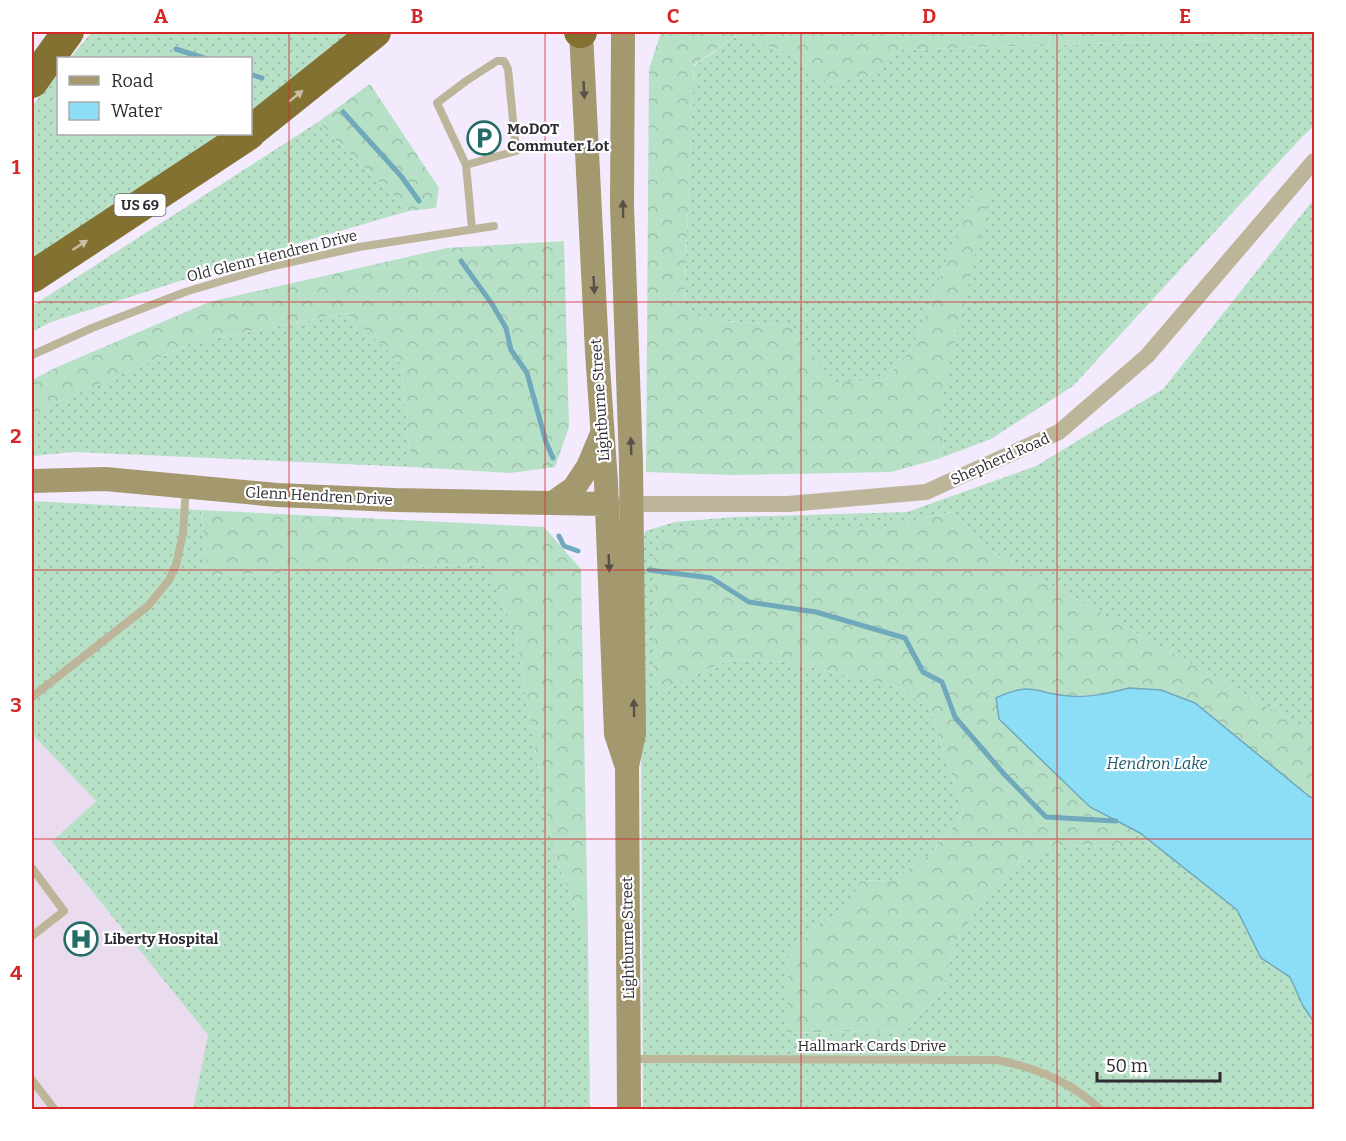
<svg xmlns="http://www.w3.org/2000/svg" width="1346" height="1141" font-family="Bitter,serif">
	<defs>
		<pattern id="grass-dots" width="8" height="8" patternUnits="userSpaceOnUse" patternTransform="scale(1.5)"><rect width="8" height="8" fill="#b7e1c7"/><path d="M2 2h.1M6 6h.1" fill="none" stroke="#9ec1ab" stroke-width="1.8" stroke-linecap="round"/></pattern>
		<pattern id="forest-crowns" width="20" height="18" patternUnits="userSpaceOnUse" patternTransform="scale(1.5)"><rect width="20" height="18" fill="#b7e1c7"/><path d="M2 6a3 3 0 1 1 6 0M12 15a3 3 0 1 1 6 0" fill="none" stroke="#9ec1ab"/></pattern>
	</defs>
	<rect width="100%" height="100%" fill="#f3ebfd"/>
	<!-- medical -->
	<path fill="#ebdbee" d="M32 734 96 801 52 843 208 1035 193 1109H32Z"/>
	<!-- grass -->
	<path fill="url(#grass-dots)" d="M92 32H355L251 113 250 58H70Z
		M736 36 792 54 829 84 871 74 898 50 1314 37V126L1303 136 1073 386 991 439 938 459 944 443 938 415 973 193 913 347 885 380 835 383 790 326 703 319 684 306 694 66Z
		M58 74V134H222L32 259V106Z
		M318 122 409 211 305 241 51 322 32 332V306Z
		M1314 199V733L989 550 952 512 887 526H692L654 555V666L659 694 686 678 730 660 788 662 902 688 931 711 964 814 929 855 891 880 860 881 847 911 818 924 789 956 787 1033 907 1030 924 1008 942 994 953 947 989 890 1019 862 1063 845 1122 846 1140 833 1237 910 1261 958 1290 977 1303 1006 1314 1022V1109L643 1110 640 560 645 531 675 522 733 517 907 512 1036 466 1163 389Z
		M349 313 401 364 411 467 73 452 32 456V414L194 342Z
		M32 501 201 510 207 576 487 564 516 637 552 848 588 941 590 1109H193L208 1035 52 842 96 801 32 734Z"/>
	<!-- forest -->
	<path fill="url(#forest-crowns)" d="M661 32H1314V37L899 50 871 74 829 84 792 54 736 36 694 65 684 306 703 319 790 326 835 382 885 380 913 347 973 192H990L938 415 944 443 938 459 891 472 731 475 646 472 649 69Z
		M370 84 439 188 436 208 409 211 318 122Z
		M564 241 569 427 555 467 510 473 411 467 401 364 348 313 194 342 32 414V380L57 367 209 302 447 248Z
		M201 510 544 527 581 569 588 941 552 848 516 637 487 564 207 576Z
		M952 512 989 550 1314 733V798H1310L1195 703 1161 690 1129 688 1103 694 1069 696 1035 689 1013 690 996 698 1090 807 1140 833 1122 846 1063 845 1019 862 989 890 953 947 942 994 924 1008 907 1030 786 1033 789 956 818 924 847 911 860 881 891 880 929 855 964 814 931 711 902 688 788 662 730 660 686 678 659 694 654 666V555L668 535 692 526H887Z"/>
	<!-- water -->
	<path fill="#8cdef7" stroke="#70a8bc" stroke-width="1.5" d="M1129 688 1161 690 1195 703 1310 797 1314 798V1022L1303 1006 1290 977 1261 958 1237 910 1140 833 1090 807 999 719 996 698C1030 681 1036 693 1069 696 1089 698 1110 693 1129 688Z"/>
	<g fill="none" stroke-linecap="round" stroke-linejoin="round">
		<!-- stream -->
		<path stroke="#70a8bc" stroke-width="5" d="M176 49 204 58
			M250 74 262 78
			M343 112 401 176 419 201
			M461 261 492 304 506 328 511 350 527 373 546 442 553 458
			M559 536 564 546 578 551
			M649 570 711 578 749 602 816 612 905 638 923 672 942 682 955 717 1004 774 1046 817 1116 821"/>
		<!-- lane -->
		<path stroke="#bdb599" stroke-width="8" d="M497 61H504L508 69 516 151 466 165 437 103 466 81Z
			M466 165 472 229
			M32 355 92 328 185 292 269 267 359 247 494 226
			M32 697 148 606 169 580 176 565 183 533 186 487
			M32 868 64 911 32 936
			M632 1059 997 1060C1037 1068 1071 1082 1101 1110
			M32 1080 55 1110"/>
		<!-- street -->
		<path stroke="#bdb599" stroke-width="16" d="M623 504H788L926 492 1059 432 1147 356 1314 161"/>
		<!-- secondary -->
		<path stroke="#a4986f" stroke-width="24" d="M581 32 597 352 606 482 616 734 626 764
			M623 32 622 206 631 463 634 734 627 766 629 1110
			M32 481 105 479 277 495 395 500 607 504
			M554 502 574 488 588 467 601 436"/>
		<!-- highway -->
		<path stroke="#837131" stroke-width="32" d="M580 32H581
			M32 82 68 32
			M250 132 375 32
			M32 277 249 134"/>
	</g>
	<!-- one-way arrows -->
	<defs><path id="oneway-solid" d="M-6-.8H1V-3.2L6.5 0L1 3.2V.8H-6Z" transform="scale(1.5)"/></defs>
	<g fill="#575148">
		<use href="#oneway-solid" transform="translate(584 90) rotate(87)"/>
		<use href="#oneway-solid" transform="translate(623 209) rotate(-91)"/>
		<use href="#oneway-solid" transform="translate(594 285) rotate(87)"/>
		<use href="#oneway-solid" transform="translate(631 446) rotate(-92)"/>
		<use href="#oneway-solid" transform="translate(609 563) rotate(88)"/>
		<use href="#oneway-solid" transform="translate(634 708) rotate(-91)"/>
	</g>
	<g fill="#c7bfa2">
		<use href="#oneway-solid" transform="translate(296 96) rotate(-39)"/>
		<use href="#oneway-solid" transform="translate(80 245) rotate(-33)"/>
	</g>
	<!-- grid -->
	<path fill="none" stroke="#d62828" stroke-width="1.5" stroke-opacity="0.55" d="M289 32V1110M545 32V1110M801 32V1110M1057 32V1110M32 302H1314M32 570H1314M32 839H1314"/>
	<!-- icons -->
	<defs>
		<symbol id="parking-ring" viewBox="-11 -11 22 22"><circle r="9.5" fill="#fff" stroke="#246c65" stroke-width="1.5"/><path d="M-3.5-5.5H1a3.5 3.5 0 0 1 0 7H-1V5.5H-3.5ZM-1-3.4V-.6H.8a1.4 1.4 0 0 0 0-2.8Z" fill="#246c65"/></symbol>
		<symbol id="hospital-ring" viewBox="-11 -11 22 22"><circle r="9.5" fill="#fff" stroke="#246c65" stroke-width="1.5"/><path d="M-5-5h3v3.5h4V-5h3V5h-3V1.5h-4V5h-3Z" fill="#246c65"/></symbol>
	</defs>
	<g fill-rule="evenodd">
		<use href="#parking-ring" x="465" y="119" width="38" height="38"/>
		<use href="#hospital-ring" x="62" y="920" width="38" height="38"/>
	</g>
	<g text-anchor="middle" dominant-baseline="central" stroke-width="4.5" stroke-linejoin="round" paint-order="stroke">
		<!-- shield labels -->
		<rect fill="#fff" stroke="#6d6b70" stroke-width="1.5" x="114.5" y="194" width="51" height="22" rx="4.5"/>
		<g font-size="14" font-weight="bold" fill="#2e2b33">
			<text x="140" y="205">US 69</text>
		</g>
		<!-- poi labels -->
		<g font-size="15" font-weight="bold" fill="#2e2b33" stroke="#fff" text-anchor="start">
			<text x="507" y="129">MoDOT<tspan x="507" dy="17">Commuter Lot</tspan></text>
			<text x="104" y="939">Liberty Hospital</text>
		</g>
		<!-- street labels -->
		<g font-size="15" fill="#2e2b33" stroke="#fff">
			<text transform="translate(272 256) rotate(-14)">Old Glenn Hendren Drive</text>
			<text transform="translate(600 400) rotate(-94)">Lightburne Street</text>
			<text transform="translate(1000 459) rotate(-24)">Shepherd Road</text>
			<text transform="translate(319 496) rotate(3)">Glenn Hendren Drive</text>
			<text transform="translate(628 938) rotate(-91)">Lightburne Street</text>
			<text x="872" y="1046">Hallmark Cards Drive</text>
		</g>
		<!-- water labels -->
		<g font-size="16" font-style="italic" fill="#1a5c6e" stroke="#fff">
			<text x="1157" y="763">Hendron Lake</text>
		</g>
	</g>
	<!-- border -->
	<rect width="1346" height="1141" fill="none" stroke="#ffffff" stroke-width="66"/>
	<!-- legend -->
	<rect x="57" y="57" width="195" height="78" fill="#ffffff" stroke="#abaaad" stroke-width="1.5"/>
	<rect x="69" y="76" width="30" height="9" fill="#a4986f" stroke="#abaaad" stroke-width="1.5"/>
	<text x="111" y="87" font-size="18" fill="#2e2b33">Road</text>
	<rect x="69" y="102" width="30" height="18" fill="#8cdef7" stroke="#abaaad" stroke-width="1.5"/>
	<text x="111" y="117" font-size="18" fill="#2e2b33">Water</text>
	<!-- scale -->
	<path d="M1097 1072v9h123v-9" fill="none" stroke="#2e2b33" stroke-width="3"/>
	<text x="1106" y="1072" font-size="18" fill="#2e2b33" stroke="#ffffff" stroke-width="4.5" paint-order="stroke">50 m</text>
	<rect x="33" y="33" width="1280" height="1075" fill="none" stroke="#d62828" stroke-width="2"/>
	<g font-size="20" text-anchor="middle" font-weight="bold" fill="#d62828">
		<text x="161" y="23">A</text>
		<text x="417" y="23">B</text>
		<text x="673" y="23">C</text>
		<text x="929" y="23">D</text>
		<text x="1185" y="23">E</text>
		<text x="16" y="174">1</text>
		<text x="16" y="443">2</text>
		<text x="16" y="712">3</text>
		<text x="16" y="980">4</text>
	</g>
</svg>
